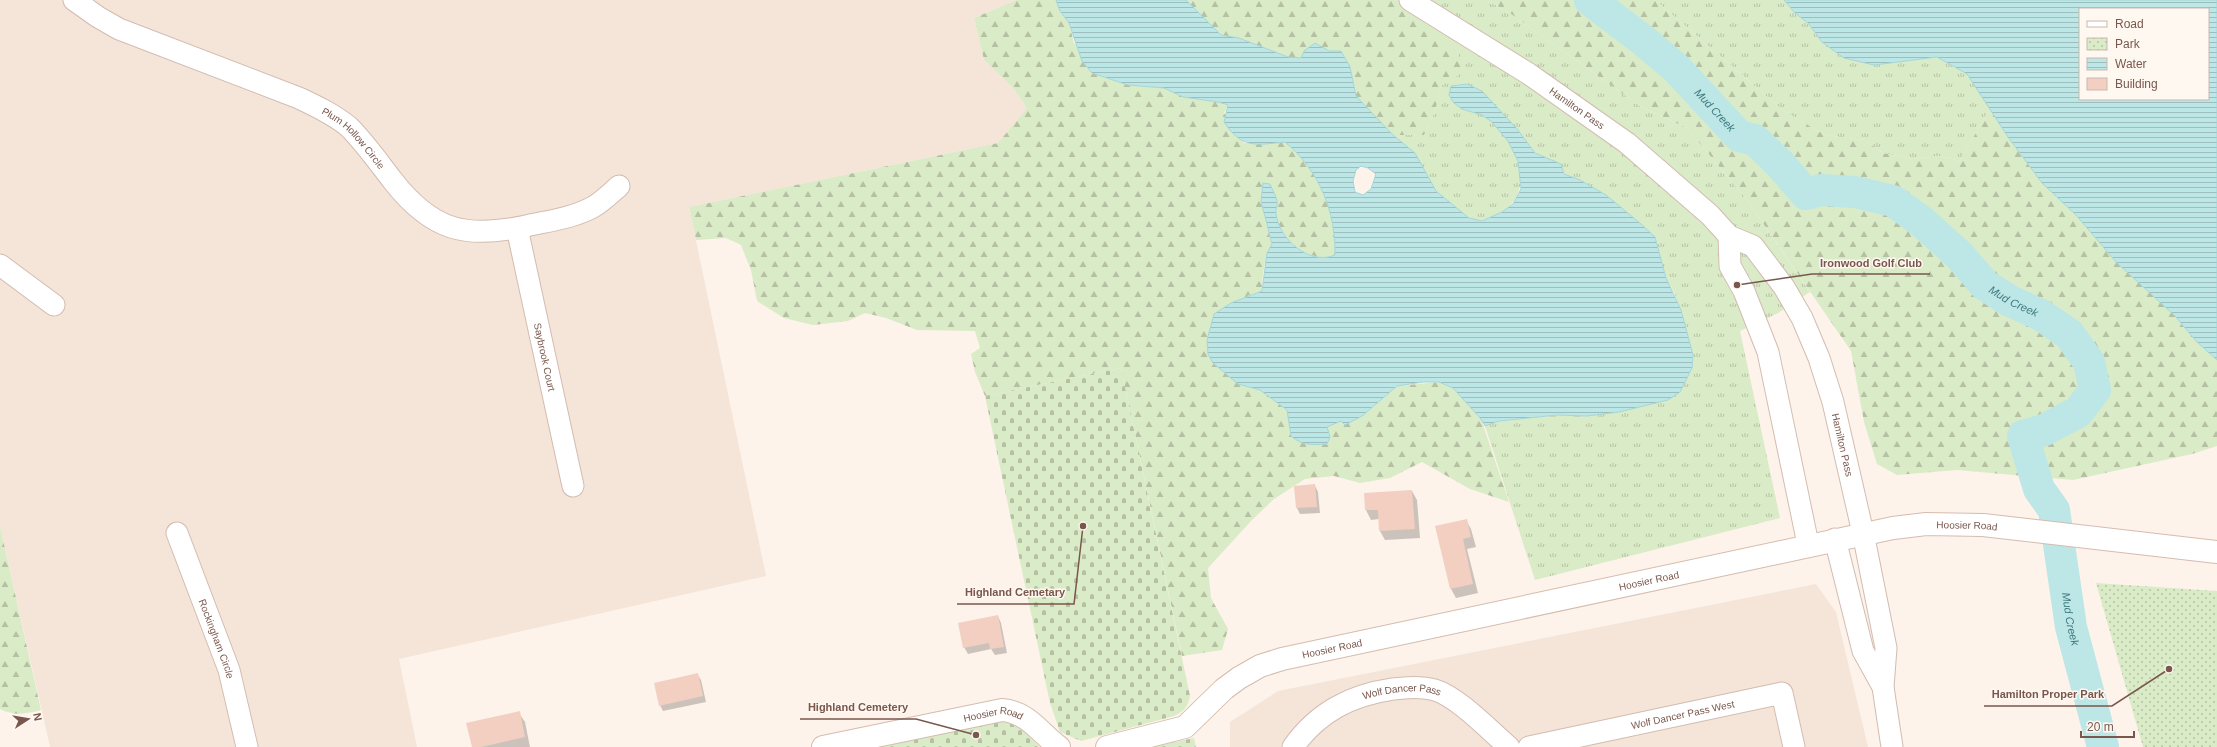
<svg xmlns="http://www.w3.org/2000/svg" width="2217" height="747" font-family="Arial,sans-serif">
	<defs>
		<pattern id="grass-tufts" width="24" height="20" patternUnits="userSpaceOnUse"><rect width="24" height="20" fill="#daebc7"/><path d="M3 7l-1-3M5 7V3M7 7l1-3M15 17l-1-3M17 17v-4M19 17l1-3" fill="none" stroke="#b6c1a4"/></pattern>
		<pattern id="forest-firs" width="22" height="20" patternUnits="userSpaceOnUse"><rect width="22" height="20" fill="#daebc7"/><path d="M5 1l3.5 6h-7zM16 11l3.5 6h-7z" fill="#b6c1a4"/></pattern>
		<pattern id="cemetery-stones" width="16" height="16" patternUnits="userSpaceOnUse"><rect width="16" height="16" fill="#daebc7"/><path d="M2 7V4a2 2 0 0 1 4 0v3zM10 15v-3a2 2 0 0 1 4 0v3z" fill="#b6c1a4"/></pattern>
		<pattern id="park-dots" width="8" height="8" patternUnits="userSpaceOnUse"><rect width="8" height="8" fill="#daebc7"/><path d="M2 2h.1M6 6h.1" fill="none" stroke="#b6c1a4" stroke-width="1.8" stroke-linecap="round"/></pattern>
		<pattern id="water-rules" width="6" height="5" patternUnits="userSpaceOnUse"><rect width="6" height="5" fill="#bde6e7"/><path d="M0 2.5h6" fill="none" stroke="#9ebdbd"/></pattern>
	</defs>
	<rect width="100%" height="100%" fill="#fdf3ea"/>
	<!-- residential -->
	<path fill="#f5e5d8" d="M0 0H1016L974 18 984 60 1013 88 1027 108 998 143 689 207 766 576 399 659 417 747H50L0 526Z
		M1816 584 1836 612 1868 747H1230V722L1278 691Z"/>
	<!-- grass -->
	<path fill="url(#grass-tufts)" d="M1398 0H1486L1507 11 1640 106 1687 128 1747 200 1810 292 1778 313 1740 331 1780 518 1535 580 1485 426 1499 421 1557 415 1587 416 1680 392 1692 368 1693 355 1675 294 1666 278 1655 237 1641 224 1606 195 1580 180 1564 174 1561 164 1535 153 1518 130 1467 84 1451 86 1449 95C1453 99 1457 106 1462 108 1467 112 1476 112 1482 115 1492 120 1501 130 1508 140 1526 168 1528 201 1494 216 1485 220 1478 223 1468 218 1439 201 1414 162 1393 135H1424L1435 111 1441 86 1419 18Z
		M1655 0H1784L1795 13 1808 23 1822 42 1874 65 1937 57 1967 74 1990 108 1960 161 1940 156 1912 159 1883 153 1864 140 1825 135 1785 112Z"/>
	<!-- forest -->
	<path fill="url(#forest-firs)" d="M1016 0H1056L1060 11 1069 23 1074 43 1128 85 1164 88 1183 97 1218 102 1228 106 1224 113 1244 143 1285 142C1319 170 1336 212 1335 255 1310 265 1279 239 1276 214 1275 210 1278 205 1277 201 1276 196 1272 189 1270 184L1263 183 1266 222 1272 244C1265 257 1262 275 1262 291L1247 296 1238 384 1260 390 1287 410 1291 436 1330 437 1326 427 1341 421 1362 416 1397 386 1439 382 1453 388 1481 419 1509 502 1470 489 1422 462 1390 478 1360 483 1334 476 1305 479 1274 499 1252 520 1208 568 1211 598 1228 629 1222 650 1182 656 1121 368 985 396 975 372 971 354 980 348 975 331 917 330 886 318 865 313 848 321 813 325 784 318 757 301 751 270 741 245 726 238 696 240 689 207 998 143 1027 108 1013 88 984 60 974 18Z
		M1186 0H1398L1458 51 1462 73 1441 86 1435 111 1424 135H1393L1356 96 1350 67 1341 51H1329L1301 58 1288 57 1239 38 1221 35Z
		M1486 0H1655L1785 112 1825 135 1864 140 1883 153 1912 159 1940 156 1960 161 1990 108 2008 137 2042 183 2076 215 2116 262 2175 316 2196 341 2217 360V446L2192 454 2073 480 1957 470 1897 475 1877 464 1864 422 1851 351 1747 200 1687 128 1640 106 1507 11Z
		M0 526 41 710C26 714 14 716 0 709Z"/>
	<!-- cemetery -->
	<path fill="url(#cemetery-stones)" d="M1121 368 1190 696C1188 707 1183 712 1174 716L1081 741 1060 732 1050 703 985 396Z
		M1003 718 1017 723 1039 747H869Z
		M1194 738 1196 747H1152Z"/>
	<!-- park -->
	<path fill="url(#park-dots)" d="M2096 583 2217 591V747H2143Z"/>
	<!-- water -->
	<path fill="url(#water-rules)" stroke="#a3d7d9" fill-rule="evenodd" d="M1056 0H1186L1221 35 1239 38 1288 57 1301 58 1304 51 1315 43 1329 51H1341L1350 67 1356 96 1393 135 1415 153 1436 191 1469 218 1482 221 1502 212 1513 204 1521 189 1518 161 1508 141 1492 122 1482 115 1462 109 1454 103 1449 95 1451 86 1467 84 1482 91 1518 130 1535 153 1561 164 1564 174 1580 180 1606 195 1641 224 1655 237 1666 278 1681 310 1693 355 1692 368 1680 392 1668 400 1619 412 1587 416 1557 415 1499 421 1485 426 1481 419 1453 388 1439 382H1423L1397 386 1362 416 1345 425 1341 421 1327 427 1330 437 1327 444C1312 445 1303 446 1291 436L1287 410 1260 390 1238 384 1213 363 1208 354 1207 340 1214 314 1231 303 1262 291 1267 253 1272 244 1261 201 1263 183 1270 184C1272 189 1276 196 1277 201 1278 205 1275 210 1276 214 1279 239 1310 266 1335 255 1336 212 1319 170 1285 142 1255 145 1242 149 1224 122L1228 105 1218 102 1183 97 1164 88 1128 85 1092 73 1082 61 1069 23 1060 11ZM1361 166 1368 168 1376 174 1371 189 1363 195 1355 192 1353 181 1356 170Z
		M1784 0H2217V360L2196 341 2175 316 2116 262 2076 215 2042 183 2008 137 1967 74 1937 57 1874 65 1844 58 1822 42 1808 23 1795 13ZM2080 9H2208V99H2080Z"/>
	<!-- shadow -->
	<path fill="#0003" d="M1315 486 1318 492 1320 513 1300 514 1297 508Z
		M1412 491 1417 500 1420 538 1385 540 1380 531 1379 519 1371 520 1366 510 1365 494Z
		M1466 520 1471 529 1476 547 1467 549 1478 593 1456 598 1451 589Z
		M998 616 1001 623 1007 653 995 655 991 649 968 654 964 647Z
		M697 674 701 680 706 702 663 711 660 705Z
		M519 713 525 722 530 747H473Z"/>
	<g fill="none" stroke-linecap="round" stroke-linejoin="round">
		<!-- river -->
		<path stroke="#bde6e7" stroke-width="32" id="s1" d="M1590 0 1644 41 1676 68 1739 136 1755 140 1779 163 1806 194 1821 190 1855 192 1893 201 1921 221 1960 256 1985 285 2010 301 2041 315 2069 334 2089 362 2095 390 2078 412 2044 430 2023 436 2039 489 2054 510 2071 627 2103 747"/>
	</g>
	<!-- building -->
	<path fill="#f3cfc1" d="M1315 484 1317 507 1296 508 1294 486Z
		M1412 490 1415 529 1379 531 1378 510H1365L1364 493Z
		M1467 519 1471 537 1463 539 1473 584 1450 589 1435 526Z
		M998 615 1004 647 990 649 989 643 963 648 958 623Z
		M698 673 703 696 659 706 654 683Z
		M520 711 525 737 481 747H472L466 723Z"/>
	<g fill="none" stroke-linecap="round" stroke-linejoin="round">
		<defs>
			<g id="street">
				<path id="s2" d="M74 0 98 17 119 29 299 98C316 106 335 115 349 127 365 143 379 163 393 181 432 231 466 239 526 226 548 221 573 218 593 207 602 202 611 193 619 186"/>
				<path id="s3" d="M1410 0 1529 74 1627 143 1710 215 1729 236 1753 246 1784 287 1802 318 1819 358 1833 402 1863 533 1886 648 1883 687 1892 747"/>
				<path id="s4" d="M517 228 573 486"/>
				<path d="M1729 236 1730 266 1744 291 1768 352 1808 544"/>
				<path d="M0 265 54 305"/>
				<path id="s5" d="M177 533 229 670 247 747"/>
				<path d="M1835 539 1863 651 1883 687"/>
				<path id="s6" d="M1293 747C1318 712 1351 695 1393 689 1407 687 1421 686 1435 690 1458 697 1490 731 1509 747"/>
				<path id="s7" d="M1529 747 1782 693 1794 747"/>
			</g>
			<g id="secondary">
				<path id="s8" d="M823 747 1002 710C1028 712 1040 733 1059 747"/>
				<path id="s9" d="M1107 747 1185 727 1224 689 1239 678 1260 666 1282 659 1893 528 1926 524 1983 525 2217 552"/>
			</g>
		</defs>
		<!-- street casing -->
		<use href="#street" stroke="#d2bcb1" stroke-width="23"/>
		<!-- secondary casing -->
		<use href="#secondary" stroke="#d5bcae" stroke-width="24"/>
		<!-- street -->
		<use href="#street" stroke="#fff" stroke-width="21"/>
		<!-- secondary -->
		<use href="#secondary" stroke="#fff" stroke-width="22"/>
	</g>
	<g text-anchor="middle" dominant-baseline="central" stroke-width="3" stroke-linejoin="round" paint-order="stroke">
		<!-- street labels -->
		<g font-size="10" fill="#79574c" stroke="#fff8f1">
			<text stroke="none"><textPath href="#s3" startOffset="199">Hamilton Pass</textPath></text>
			<text stroke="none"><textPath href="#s2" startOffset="315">Plum Hollow Circle</textPath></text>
			<text stroke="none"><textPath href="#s4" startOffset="132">Saybrook Court</textPath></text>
			<text stroke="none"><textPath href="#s3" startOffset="645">Hamilton Pass</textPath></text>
			<text stroke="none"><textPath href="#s9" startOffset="900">Hoosier Road</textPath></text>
			<text stroke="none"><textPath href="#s9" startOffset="576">Hoosier Road</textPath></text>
			<text stroke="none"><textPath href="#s5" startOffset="113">Rockingham Circle</textPath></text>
			<text stroke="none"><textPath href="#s9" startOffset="252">Hoosier Road</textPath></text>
			<text stroke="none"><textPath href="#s6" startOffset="128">Wolf Dancer Pass</textPath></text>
			<text stroke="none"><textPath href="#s7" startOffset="157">Wolf Dancer Pass West</textPath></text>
			<text stroke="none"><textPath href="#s8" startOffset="174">Hoosier Road</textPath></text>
		</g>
		<!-- water labels -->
		<g font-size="11" font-style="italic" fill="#3f7a7e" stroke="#fff8f1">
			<text stroke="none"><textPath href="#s1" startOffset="167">Mud Creek</textPath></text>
			<text stroke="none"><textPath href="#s1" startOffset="540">Mud Creek</textPath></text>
			<text stroke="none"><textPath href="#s1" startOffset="947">Mud Creek</textPath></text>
		</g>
	</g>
	<!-- callouts -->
	<path fill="none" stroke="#79574c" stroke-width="1.5" d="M1737 285L1812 274H1930M1083 526L1074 604H957M2169 669L2112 706H1984M976 735L916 719H800"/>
	<g fill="#79574c" stroke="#fff8f1" stroke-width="1.5">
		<circle cx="1737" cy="285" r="4"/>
		<circle cx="1083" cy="526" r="4"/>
		<circle cx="2169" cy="669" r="4"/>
		<circle cx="976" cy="735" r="4"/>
	</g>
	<g font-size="11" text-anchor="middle" font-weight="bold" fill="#79574c" stroke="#fff8f1" stroke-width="3" stroke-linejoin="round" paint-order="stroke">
		<text x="1871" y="267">Ironwood Golf Club</text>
		<text x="1015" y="596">Highland Cemetary</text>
		<text x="2048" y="698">Hamilton Proper Park</text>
		<text x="858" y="711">Highland Cemetery</text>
	</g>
	<!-- legend -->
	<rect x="2079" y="8" width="130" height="92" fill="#fff8f1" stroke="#c9b8af"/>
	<rect x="2087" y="21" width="20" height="6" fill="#ffffff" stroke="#c9b8af"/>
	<text x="2115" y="28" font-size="12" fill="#79574c">Road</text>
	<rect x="2087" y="38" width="20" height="12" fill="url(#park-dots)" stroke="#c9b8af"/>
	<text x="2115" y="48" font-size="12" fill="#79574c">Park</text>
	<rect x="2087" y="58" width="20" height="12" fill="url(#water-rules)" stroke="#c9b8af"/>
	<text x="2115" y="68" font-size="12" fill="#79574c">Water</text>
	<rect x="2087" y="78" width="20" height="12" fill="#f3cfc1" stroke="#c9b8af"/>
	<text x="2115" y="88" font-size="12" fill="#79574c">Building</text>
	<!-- north arrow -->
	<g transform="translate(28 719) rotate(78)" stroke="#fff8f1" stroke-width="3" paint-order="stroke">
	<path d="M0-3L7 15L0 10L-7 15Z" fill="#79574c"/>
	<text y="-6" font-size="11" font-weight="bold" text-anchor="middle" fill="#79574c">N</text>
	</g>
	<!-- scale -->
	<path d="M2081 731v6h53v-6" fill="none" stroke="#79574c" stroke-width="2"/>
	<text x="2087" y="731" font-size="12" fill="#79574c" stroke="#fff8f1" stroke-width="3" paint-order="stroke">20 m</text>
</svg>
